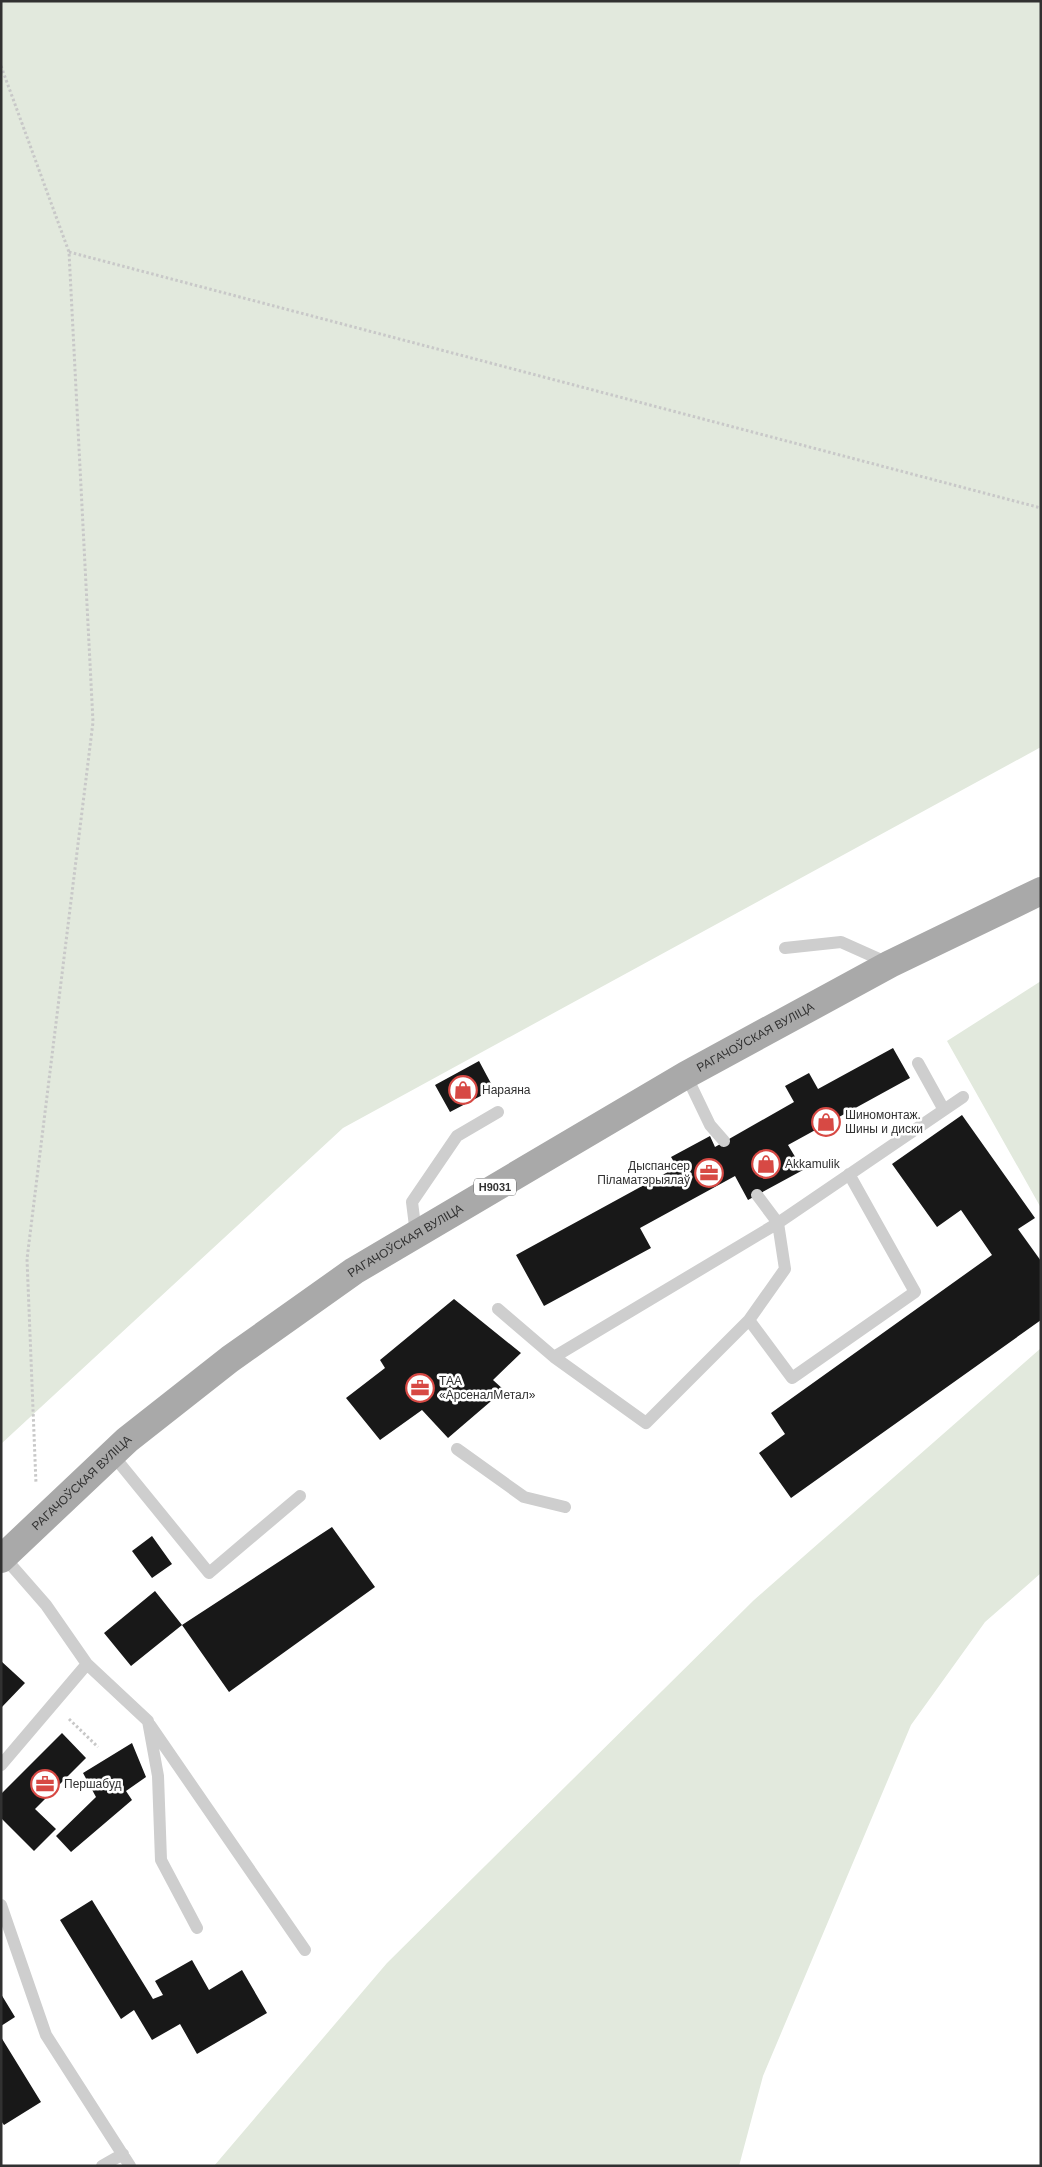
<svg xmlns="http://www.w3.org/2000/svg" width="1042" height="2167" font-family="Arial,sans-serif">
	<rect width="100%" height="100%" fill="#fff"/>
	<!-- green -->
	<path fill="#e2e9dd" d="M1 1H1041V747L343 1128 1 1444Z
		M1041 981V1208L947 1041Z
		M1041 1348V1573L985 1622 911 1725 763 2076 739 2166H214L387 1963 754 1600Z"/>
	<!-- building -->
	<path fill="#181818" d="M893 1048 910 1078 788 1145 803 1170 748 1200 735 1176 640 1228 651 1248 544 1306 516 1255 677 1167 671 1157 710 1136 715 1147 794 1102 785 1086 809 1073 818 1089Z
		M479 1061 494 1089 450 1112 435 1085Z
		M962 1115 1035 1218 1018 1229 1041 1261V1320L791 1498 759 1453 785 1434 771 1413 992 1255 961 1210 937 1227 892 1164Z
		M454 1299 521 1353 493 1380 504 1390 448 1438 422 1410 380 1440 346 1398 385 1368 380 1360Z
		M332 1527 375 1587 229 1692 182 1625Z
		M152 1536 172 1564 152 1578 132 1551Z
		M155 1591 182 1625 131 1666 104 1633Z
		M1 1661 25 1683 1 1708Z
		M62 1733 86 1758 35 1809 56 1829 34 1851 1 1818V1794Z
		M132 1743 146 1777 126 1791 132 1800 71 1852 56 1836 96 1797 83 1773Z
		M92 1900 153 1999 163 1995 155 1981 192 1960 209 1990 242 1970 267 2013 197 2054 180 2024 152 2040 134 2010 121 2019 60 1920Z
		M1 1994 15 2017 1 2026Z
		M1 2037 41 2102 4 2125 1 2121Z"/>
	<g fill="none" stroke-linecap="round" stroke-linejoin="round">
		<!-- path -->
		<path stroke="#c8c8c8" stroke-width="3" stroke-dasharray="2.5 2.5" stroke-linecap="butt" d="M1 66 69 252 93 722 27 1259 36 1484
			M69 252 1041 508
			M69 1719 98 1747"/>
		<!-- service -->
		<path stroke="#cecece" stroke-width="12" d="M785 948 841 942 888 963
			M918 1063 944 1110
			M686 1075 710 1125 724 1141
			M416 1234 412 1202 457 1136 498 1112
			M498 1309 554 1357 646 1423 749 1320 785 1269 778 1223 757 1195
			M749 1320 792 1378 915 1292 849 1174
			M554 1357 778 1223 963 1097
			M457 1449 524 1497 565 1507
			M112 1454 209 1573 300 1496
			M87 1664 148 1721 158 1776 161 1860 197 1928
			M150 1725 305 1950
			M1 1765 87 1664 46 1605 4 1557
			M1 1905 46 2035 130 2166
			M102 2166 123 2154"/>
		<!-- primary -->
		<path stroke="#a9a9a9" stroke-width="28" id="s1" d="M1 1559 127 1440 230 1359 354 1271 686 1075 890 964 1041 891"/>
	</g>
	<!-- icons -->
	<defs>
		<symbol id="shop-ring" viewBox="-11 -11 22 22"><circle r="9.5" fill="#fff" stroke="#d74944" stroke-width="1.5"/><path d="M-5-2.5h2.3a2.7 3.5 0 0 1 5.4 0H5L5.5 6h-11ZM-1.5-2.5h3a1.5 2.3 0 0 0-3 0Z" fill="#d74944"/></symbol>
		<symbol id="office-ring" viewBox="-11 -11 22 22"><circle r="9.5" fill="#fff" stroke="#d74944" stroke-width="1.5"/><path d="M-6-3h4V-5.5h4V-3h4V5H-6ZM-1-4.5V-3h2v-1.5ZM-6 0V1H6V0Z" fill="#d74944"/></symbol>
	</defs>
	<g fill-rule="evenodd">
		<use href="#shop-ring" x="447" y="1074" width="32" height="32"/>
		<use href="#shop-ring" x="810" y="1106" width="32" height="32"/>
		<use href="#shop-ring" x="750" y="1148" width="32" height="32"/>
		<use href="#office-ring" x="693" y="1157" width="32" height="32"/>
		<use href="#office-ring" x="404" y="1372" width="32" height="32"/>
		<use href="#office-ring" x="29" y="1768" width="32" height="32"/>
	</g>
	<g text-anchor="middle" dominant-baseline="central" stroke-width="5" stroke-linejoin="round" paint-order="stroke">
		<!-- shield labels -->
		<rect fill="#fff" stroke="#6f6f6f" stroke-width="1" x="474" y="1178.5" width="42" height="17" rx="4"/>
		<g font-size="11" font-weight="bold" fill="#313131">
			<text x="495" y="1187">Н9031</text>
		</g>
		<!-- street labels -->
		<g font-size="12" fill="#313131" stroke="#fff">
			<text stroke="none"><textPath href="#s1" startOffset="921">РАГАЧОЎСКАЯ ВУЛІЦА</textPath></text>
			<text stroke="none"><textPath href="#s1" startOffset="516">РАГАЧОЎСКАЯ ВУЛІЦА</textPath></text>
			<text stroke="none"><textPath href="#s1" startOffset="111">РАГАЧОЎСКАЯ ВУЛІЦА</textPath></text>
		</g>
		<!-- poi labels -->
		<g font-size="12" fill="#313131" stroke="#fff" text-anchor="start">
			<text x="482" y="1090">Нараяна</text>
			<text x="845" y="1115">Шиномонтаж.<tspan x="845" dy="14">Шины и диски</tspan></text>
			<text x="785" y="1164">Akkamulik</text>
			<text x="690" y="1166" text-anchor="end">Дыспансер<tspan x="690" dy="14">Піламатэрыялаў</tspan></text>
			<text x="439" y="1381">ТАА<tspan x="439" dy="14">«АрсеналМетал»</tspan></text>
			<text x="64" y="1784">Першабуд</text>
		</g>
	</g>
	<!-- border -->
	<rect width="1042" height="2167" fill="none" stroke="#313131" stroke-width="5"/>
</svg>
